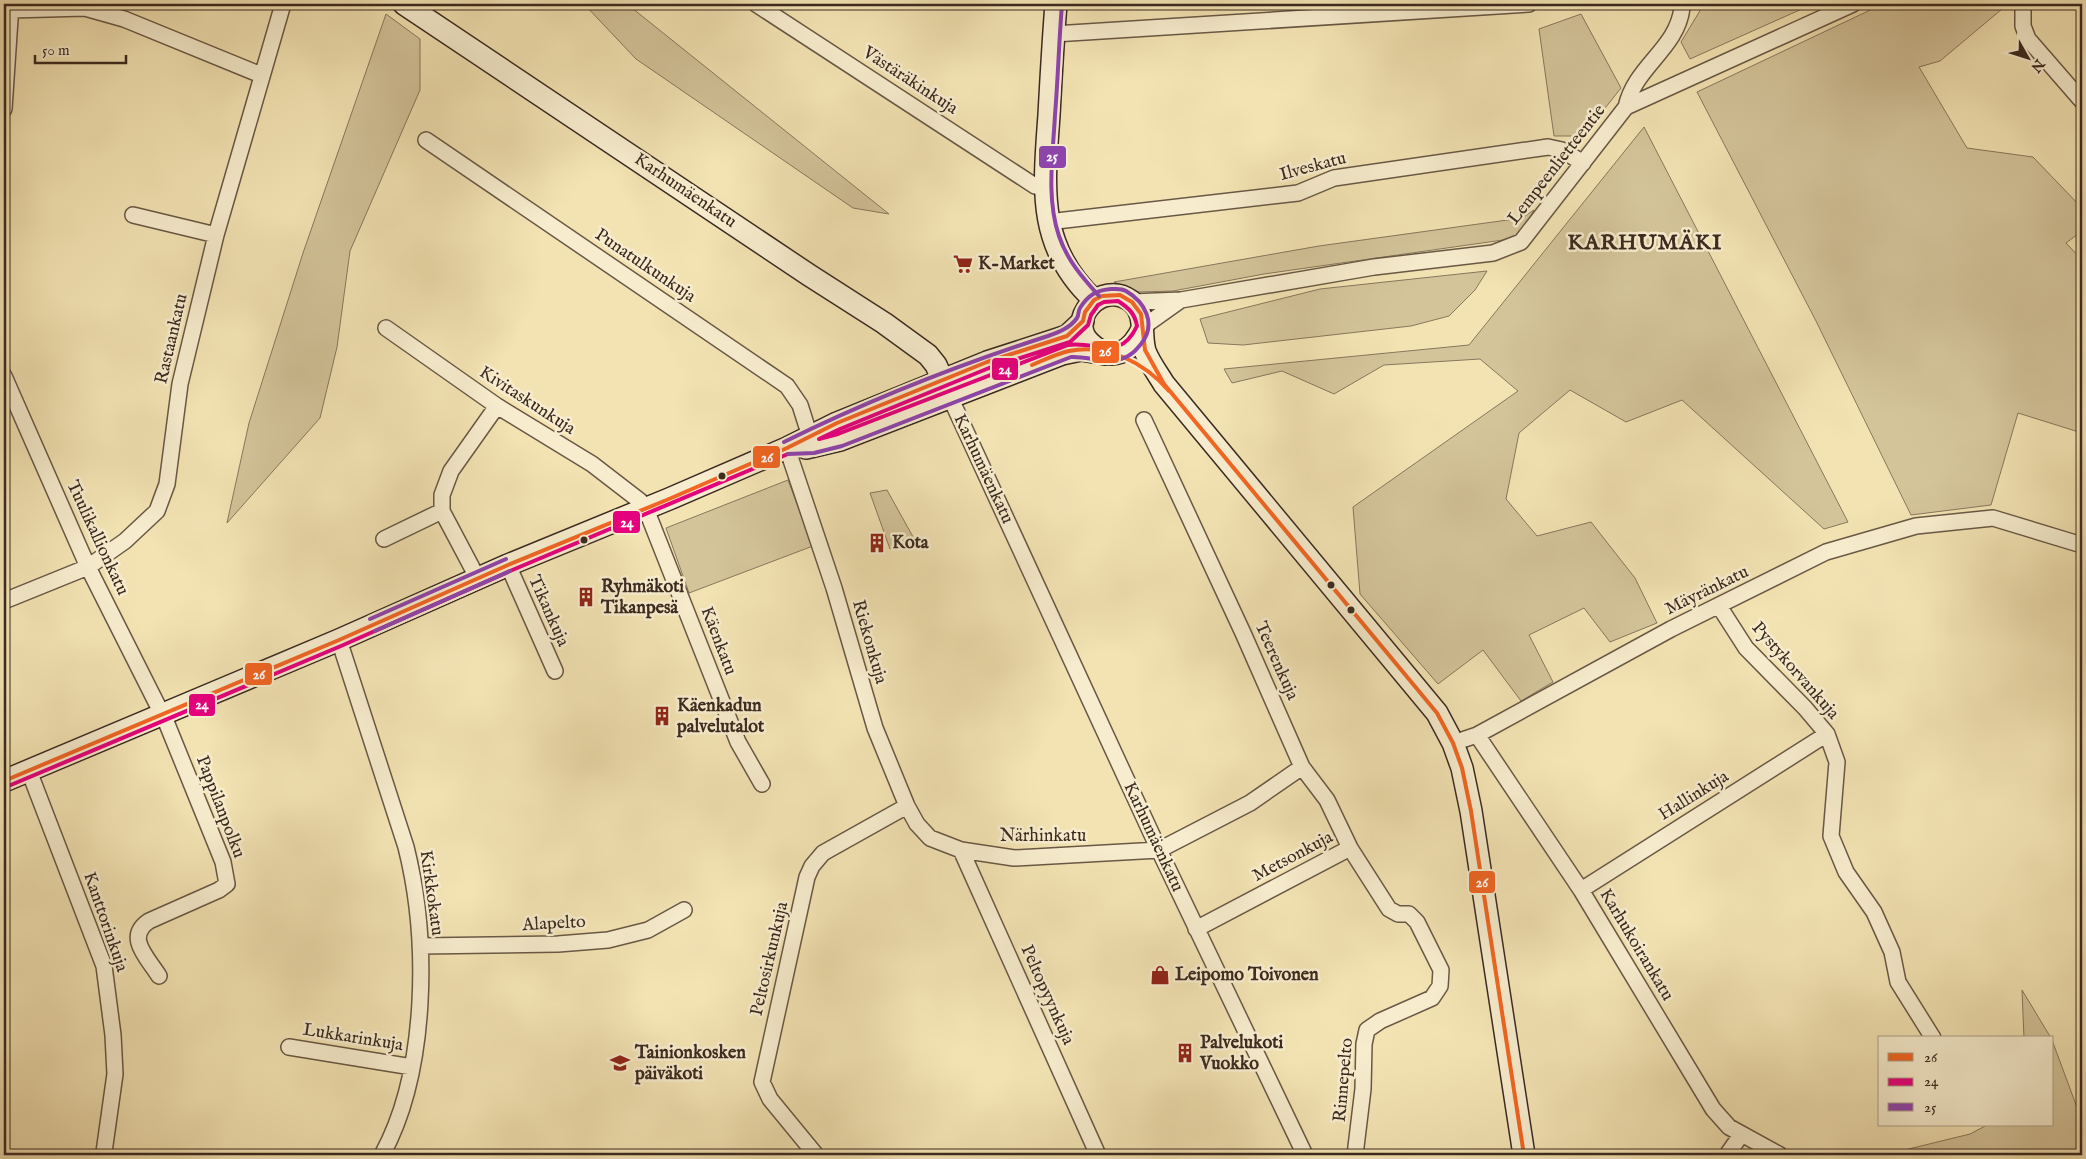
<svg xmlns="http://www.w3.org/2000/svg" width="2086" height="1159" font-family="'IM FELL English',serif">
	<rect width="100%" height="100%" fill="#f3e3b3"/>
	<filter id="stains"><feTurbulence type="fractalNoise" baseFrequency=".004" numOctaves="4"/><feColorMatrix values="0 0 0 0 .2 0 0 0 0 .09 0 0 0 0 .02 0 0 0 .5 -.17"/></filter>
	<radialGradient id="worn" r=".72"><stop offset=".6" stop-color="#630" stop-opacity="0"/><stop offset="1" stop-color="#630" stop-opacity=".3"/></radialGradient>
	<!-- green -->
	<path fill="#d4c49a" stroke="#88775d" d="M584 4H633L632 8 889 214 853 208 636 59Z
		M1704 4H1813L1690 59 1681 42Z
		M1883 4H2008L1940 61 1919 67 1967 148 2033 157 2082 208V231L2066 243 2082 260V433L2018 413 1991 505 1911 515 1816 321 1697 92Z
		M386 14 420 39V90L350 251 337 347 320 418 227 523 249 423 303 253Z
		M1581 14 1621 88 1583 136H1554L1539 29Z
		M1644 127 1848 522 1824 529 1682 400 1626 422 1570 390 1519 433 1506 499 1537 536 1591 522 1635 578 1657 623 1610 642 1584 608 1529 635 1553 682 1521 701 1483 650 1438 684 1360 594 1353 507 1518 391 1480 359 1384 365 1334 394 1282 371 1232 383 1224 369 1469 345Z
		M1534 210 1520 235 1503 240 1264 274 1173 291 1137 292 1114 282 1319 246 1522 218Z
		M1487 271 1475 290 1449 316 1411 326 1243 345 1208 343 1200 319 1320 289Z
		M788 480 813 546 689 593 666 528Z
		M887 490 917 544 890 549 870 493Z
		M2022 990 2051 1038H2024Z
		M2052 1040 2082 1121V1155H1884L1970 1134 1987 1125H2052Z"/>
	<g fill="none" stroke-linecap="round" stroke-linejoin="round">
		<defs>
			<path id="street" d="M756 4 1035 186 1044 188
				M2023 4V26L2028 39 2082 101
				M11 10 85 8 124 19 261 75
				M1054 34 1529 4
				M1626 107C1635 66 1677 49 1682 8
				M4 109 11 4
				M426 140 787 386 800 405 813 446
				M133 215 216 235
				M1048 222 1298 193 1334 178 1548 147 1562 150 1583 163
				M1132 302 1181 300 1374 267 1493 253 1521 242 1626 107 1853 4
				M1143 327 1181 300
				M386 328 497 406 592 464 640 501 646 509 738 742 762 784
				M4 376 88 567 167 724 223 862 227 884 219 890 149 921C125 937 147 957 159 976
				M950 397 1159 850 1305 1155
				M787 448 834 588 875 728 907 806 917 824 930 838 961 850 1014 858 1159 850 1250 803 1302 767 1243 633 1144 420
				M384 539 442 511
				M508 565 555 671
				M478 579 442 511V495L451 471 497 406
				M4 601 88 567 125 541 157 511 167 484 180 384 216 235 283 4
				M1719 606 1746 648 1805 708 1827 734 1837 762 1831 836 1846 872 1874 912 1892 952 1898 982 1933 1038
				M339 640 406 847C429 939 428 1071 382 1155
				M1477 735 1581 890 1713 1109 1729 1127 1780 1155
				M1453 743 1477 735 1671 629 1826 552 1916 526 1993 518 2082 545
				M29 771 104 966 113 1035 115 1074 104 1152
				M1350 848 1389 909 1398 914H1409L1417 922 1441 970 1440 986 1432 998 1380 1021 1367 1030 1364 1044 1363 1089 1355 1155
				M961 850 1098 1155
				M1581 890 1827 734
				M1196 929 1350 848 1327 800 1302 767
				M420 946 558 944 608 940 648 930 684 910
				M289 1047 412 1067
				M816 1155 770 1099 762 1082 807 877 812 866 823 853 907 806
				M1727 1155 1741 1135"/>
			<path id="secondary" d="M404 4 809 275 884 323 928 355 936 365 950 397
				M1056 4C1053 41 1051 78 1049 115 1044 187 1036 246 1094 300
				M1143 327C1132 352 1112 364 1090 343 1066 321 1100 279 1131 301 1147 313 1140 334 1145 351 1149 362 1158 374 1164 384L1437 713 1453 743 1462 768 1471 811 1524 1155
				M806 448 840 440 1062 354 1081 350 1105 354
				M4 781 339 640 508 565 669 499 787 448 837 423 987 362 1067 336 1083 321"/>
		</defs>
		<!-- street casing -->
		<use href="#street" stroke="#695845" stroke-width="18"/>
		<!-- secondary casing -->
		<use href="#secondary" stroke="#3b2a20" stroke-width="24"/>
		<!-- street -->
		<use href="#street" stroke="#f7edce" stroke-width="15"/>
		<!-- secondary -->
		<use href="#secondary" stroke="#f7edce" stroke-width="21"/>
		<defs>
			<path id="bus-1" d="M1032 365C1044 360 1056 354 1069 351 1107 343 1145 363 1169 391
				M4 781 339 640 508 565 669 499 787 448 837 423 987 362 1067 336 1083 321 1085 312 1094 300 1102 296 1120 295 1132 302 1141 314 1145 350 1164 384 1437 713 1453 743 1462 768 1471 811 1524 1155"/>
			<path id="bus-2" d="M1118 301C1129 308 1135 314 1137 326 1120 362 1098 341 1068 345L838 434 819 439 840 429 989 368 1070 342 1088 325 1091 315 1098 305 1104 302Z
				M6 787 341 646 510 571 788 454"/>
			<path id="bus-3" d="M1062 4C1059 41 1058 78 1055 115 1053 154 1046 198 1059 236 1067 260 1082 277 1099 296
				M784 442C869 400 958 365 1048 336 1059 332 1070 328 1077 318 1079 315 1078 311 1080 308 1088 295 1097 290 1111 289 1117 289 1121 288 1126 291 1145 302 1157 324 1141 344 1136 350 1132 355 1124 358 1108 365 1088 356 1071 357L842 446 814 453 788 454
				M370 619 506 559
				M375 631 510 571"/>
		</defs>
		<!-- bus-1 casing -->
		<use href="#bus-1" stroke="#f7edce" stroke-width="8"/>
		<!-- bus-2 casing -->
		<use href="#bus-2" stroke="#f7edce" stroke-width="8"/>
		<!-- bus-3 casing -->
		<use href="#bus-3" stroke="#f7edce" stroke-width="8"/>
		<!-- bus-1 -->
		<use href="#bus-1" stroke="#f26522" stroke-width="4"/>
		<!-- bus-2 -->
		<use href="#bus-2" stroke="#e5007d" stroke-width="4"/>
		<!-- bus-3 -->
		<use href="#bus-3" stroke="#8e44ad" stroke-width="4"/>
	</g>
	<!-- icons -->
	<defs>
		<symbol id="supermarket-bare" viewBox="-9 -9 18 18"><path d="M-6-5.5h2.5l.6 2H6L4.5 2H-2.5L-4.4-4H-6ZM-1.5 3.2a1.3 1.3 0 1 0 .1 0ZM3 3.2a1.3 1.3 0 1 0 .1 0Z" fill="#8f2418" stroke="#f7edce" stroke-width="2.5" paint-order="stroke"/></symbol>
		<symbol id="building-bare" viewBox="-9 -9 18 18"><path d="M-4-6H4V6H1V3H-1V6H-4ZM-2.5-4.3h1.7v1.8h-1.7ZM.8-4.3h1.7v1.8H.8ZM-2.5-1h1.7V.8h-1.7ZM.8-1h1.7V.8H.8Z" fill="#8f2418" stroke="#f7edce" stroke-width="2.5" paint-order="stroke"/></symbol>
		<symbol id="shop-bare" viewBox="-9 -9 18 18"><path d="M-5-2.5h2.3a2.7 3.5 0 0 1 5.4 0H5L5.5 6h-11ZM-1.5-2.5h3a1.5 2.3 0 0 0-3 0Z" fill="#8f2418" stroke="#f7edce" stroke-width="2.5" paint-order="stroke"/></symbol>
		<symbol id="school-bare" viewBox="-9 -9 18 18"><path d="M0-5L7-2L0 1L-7-2ZM-4 1L0 2.5L4 1V4Q0 6-4 4Z" fill="#8f2418" stroke="#f7edce" stroke-width="2.5" paint-order="stroke"/></symbol>
	</defs>
	<g fill-rule="evenodd">
		<use href="#supermarket-bare" x="949" y="250" width="28" height="28"/>
		<use href="#building-bare" x="863" y="529" width="28" height="28"/>
		<use href="#building-bare" x="572" y="583" width="28" height="28"/>
		<use href="#building-bare" x="648" y="702" width="28" height="28"/>
		<use href="#shop-bare" x="1146" y="961" width="28" height="28"/>
		<use href="#building-bare" x="1171" y="1039" width="28" height="28"/>
		<use href="#school-bare" x="606" y="1049" width="28" height="28"/>
	</g>
	<!-- markers -->
	<g fill="#3b2a20" stroke="#f7edce" stroke-width="2">
		<circle cx="722" cy="476" r="4.5"/>
		<circle cx="584" cy="540" r="4.5"/>
		<circle cx="1331" cy="585" r="4.5"/>
		<circle cx="1351" cy="610" r="4.5"/>
	</g>
	<g text-anchor="middle" dominant-baseline="central" stroke-width="5" stroke-linejoin="round" paint-order="stroke">
		<!-- street labels -->
		<g font-size="18" fill="#3b2a20" stroke="#f7edce">
			<text transform="translate(910 81) rotate(33)">Västäräkinkuja</text>
			<text transform="translate(1557 165) rotate(-52)">Lempeenlietteentie</text>
			<text transform="translate(1313 167) rotate(-15)">Ilveskatu</text>
			<text transform="translate(685 191) rotate(34)">Karhumäenkatu</text>
			<text transform="translate(645 266) rotate(34)">Punatulkunkuja</text>
			<text transform="translate(172 339) rotate(-77)">Rastaankatu</text>
			<text transform="translate(527 401) rotate(33)">Kivitaskunkuja</text>
			<text transform="translate(983 469) rotate(65)">Karhumäenkatu</text>
			<text transform="translate(97 538) rotate(65)">Tuulikallionkatu</text>
			<text transform="translate(1707 591) rotate(-26)">Mäyränkatu</text>
			<text transform="translate(548 611) rotate(66)">Tikankuja</text>
			<text transform="translate(718 641) rotate(69)">Käenkatu</text>
			<text transform="translate(869 642) rotate(74)">Riekonkuja</text>
			<text transform="translate(1276 661) rotate(66)">Teerenkuja</text>
			<text transform="translate(1795 671) rotate(49)">Pystykorvankuja</text>
			<text transform="translate(1694 796) rotate(-32)">Hallinkuja</text>
			<text transform="translate(220 807) rotate(69)">Pappilanpolku</text>
			<text x="1043" y="836">Närhinkatu</text>
			<text transform="translate(1153 837) rotate(65)">Karhumäenkatu</text>
			<text transform="translate(1293 857) rotate(-28)">Metsonkuja</text>
			<text transform="translate(431 893) rotate(82)">Kirkkokatu</text>
			<text transform="translate(105 922) rotate(71)">Kanttorinkuja</text>
			<text transform="translate(554 924) rotate(-3)">Alapelto</text>
			<text transform="translate(1636 945) rotate(59)">Karhukoirankatu</text>
			<text transform="translate(770 959) rotate(-77)">Peltosirkunkuja</text>
			<text transform="translate(1047 995) rotate(66)">Peltopyynkuja</text>
			<text transform="translate(353 1038) rotate(9)">Lukkarinkuja</text>
			<text transform="translate(1344 1080) rotate(-85)">Rinnepelto</text>
		</g>
		<!-- poi labels -->
		<g font-size="18" font-weight="bold" fill="#3b2a20" stroke="#f7edce" text-anchor="start">
			<text x="978" y="264">K-Market</text>
			<text x="892" y="543">Kota</text>
			<text x="601" y="587">Ryhmäkoti<tspan x="601" dy="21">Tikanpesä</tspan></text>
			<text x="677" y="706">Käenkadun<tspan x="677" dy="21">palvelutalot</tspan></text>
			<text x="1175" y="975">Leipomo Toivonen</text>
			<text x="1200" y="1043">Palvelukoti<tspan x="1200" dy="21">Vuokko</tspan></text>
			<text x="635" y="1053">Tainionkosken<tspan x="635" dy="21">päiväkoti</tspan></text>
		</g>
		<!-- district labels -->
		<g font-size="22" font-weight="bold" letter-spacing="1" fill="#3b2a20" stroke="#f7edce">
			<text x="1645" y="243">KARHUMÄKI</text>
		</g>
	</g>
	<g stroke="#f7edce" stroke-width="2">
		<rect x="1038" y="145" width="29" height="24" rx="5" fill="#8e44ad"/>
		<rect x="1091" y="340" width="29" height="24" rx="5" fill="#f26522"/>
		<rect x="991" y="357" width="28" height="24" rx="5" fill="#e5007d"/>
		<rect x="752" y="445" width="29" height="24" rx="5" fill="#f26522"/>
		<rect x="612" y="510" width="29" height="24" rx="5" fill="#e5007d"/>
		<rect x="244" y="662" width="29" height="24" rx="5" fill="#f26522"/>
		<rect x="188" y="693" width="28" height="24" rx="5" fill="#e5007d"/>
		<rect x="1468" y="870" width="28" height="24" rx="5" fill="#f26522"/>
	</g>
	<g font-size="14" text-anchor="middle" font-weight="bold" fill="#fff">
		<text x="1052" y="161">25</text>
		<text x="1105" y="356">26</text>
		<text x="1005" y="374">24</text>
		<text x="767" y="462">26</text>
		<text x="627" y="527">24</text>
		<text x="259" y="679">26</text>
		<text x="202" y="709">24</text>
		<text x="1482" y="887">26</text>
	</g>
	<!-- margin -->
	<rect width="2086" height="1159" fill="none" stroke="#f3e3b3" stroke-width="20"/>
	<rect x="5" y="5" width="2076" height="1149" fill="none" stroke="#3b2a20" stroke-width="2.5"/>
	<rect x="10" y="10" width="2066" height="1139" fill="none" stroke="#3b2a20"/>
	<!-- legend -->
	<rect x="1878" y="1036" width="175" height="90" fill="#f7edce" stroke="#ac9f88"/>
	<rect x="1888" y="1053" width="25" height="8" fill="#f26522" stroke="#ac9f88"/>
	<text x="1924" y="1062" font-size="15" fill="#3b2a20">26</text>
	<rect x="1888" y="1078" width="25" height="8" fill="#e5007d" stroke="#ac9f88"/>
	<text x="1924" y="1086" font-size="15" fill="#3b2a20">24</text>
	<rect x="1888" y="1103" width="25" height="8" fill="#8e44ad" stroke="#ac9f88"/>
	<text x="1924" y="1112" font-size="15" fill="#3b2a20">25</text>
	<!-- north arrow -->
	<g transform="translate(2028 58) rotate(129)" stroke="#f7edce" stroke-width="4" paint-order="stroke">
	<path d="M0-4L9 19L0 12L-9 19Z" fill="#3b2a20"/>
	<text y="-8" font-size="14" font-weight="bold" text-anchor="middle" fill="#3b2a20">N</text>
	</g>
	<!-- scale -->
	<path d="M35 55v8h91v-8" fill="none" stroke="#3b2a20" stroke-width="2.5"/>
	<text x="42" y="55" font-size="15" fill="#3b2a20" stroke="#f7edce" stroke-width="4" paint-order="stroke">50 m</text>
	<rect width="100%" height="100%" filter="url(#stains)"/>
	<rect width="100%" height="100%" fill="url(#worn)"/>
</svg>
